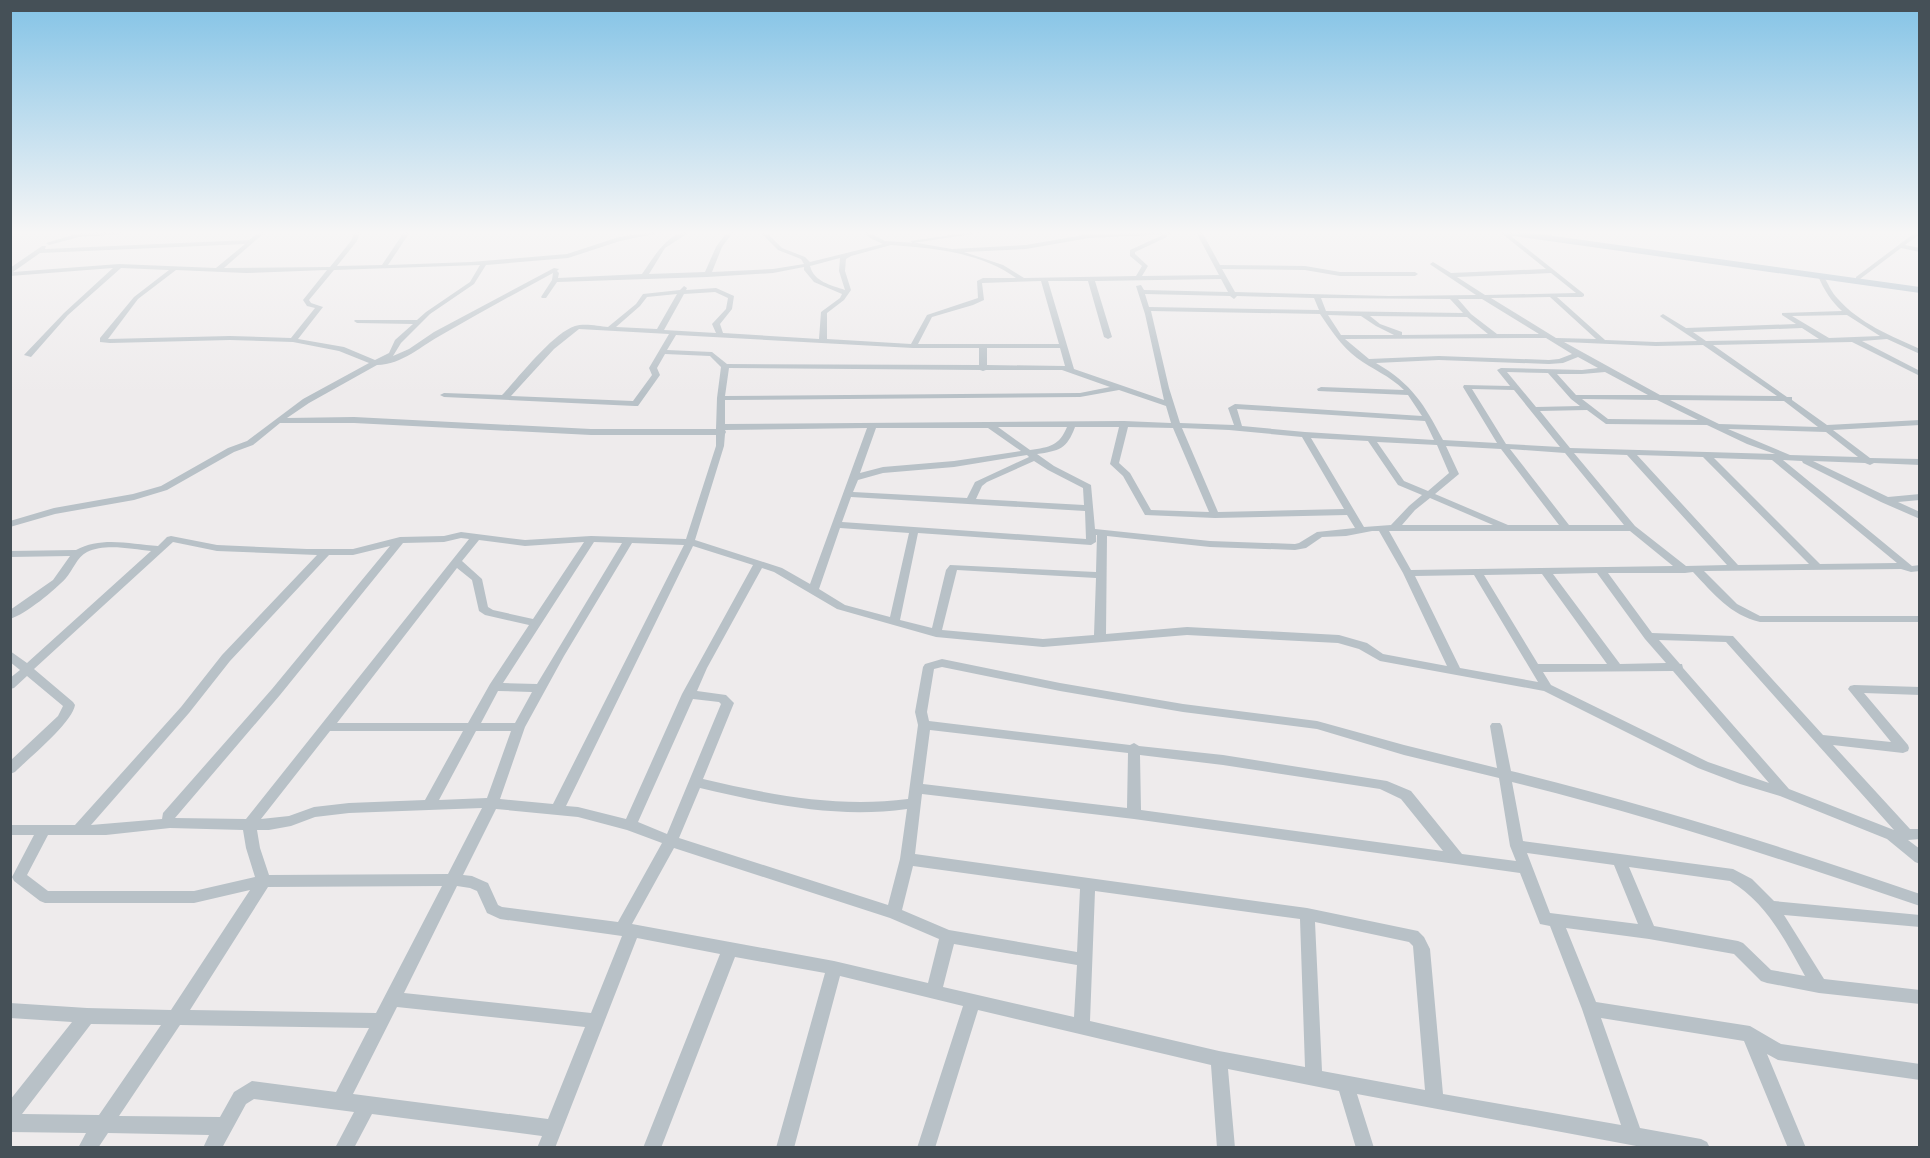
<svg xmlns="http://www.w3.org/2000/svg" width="1930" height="1158" font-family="'Work Sans',sans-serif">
	<rect width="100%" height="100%" fill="#eeebec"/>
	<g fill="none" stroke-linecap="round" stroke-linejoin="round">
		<!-- minor -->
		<path fill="#b8c1c7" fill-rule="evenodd" d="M102 232H123L120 234 79 237 49 245 46 243 79 233Z
			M259 232H265L224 268 330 267 351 241 354 232H360L357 241 337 266 382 265 404 232H410L388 265 471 262 567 254 619 237 652 232H663L620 241 568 258 486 265 474 284 430 314 401 343 393 356 409 349 434 332 554 268 559 269 557 271 559 273 558 278 642 274C653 259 668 230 690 232L665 248 649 274 705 272 716 247 727 232H733L722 247 712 272 773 269 804 264 801 259 778 250 760 232H766L782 248 805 257 810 262 883 244 870 238 862 232H868L885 241 917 243 952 249 1026 245 1089 234 1174 232 1171 234 1089 238 1026 249 964 252 1003 265 1024 278 1136 276 1142 266 1130 256V250L1165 234 1167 235V237L1135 252V254L1148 266 1142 276 1219 275 1196 232H1202L1220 265 1305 266 1340 272H1415L1418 274 1415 276H1340L1305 270 1222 269 1235 292 1389 296 1476 295 1431 265 1430 264 1433 262 1451 273 1546 269 1500 232H1506L1584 294V296L1582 297H1557L1605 340 1656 342 1697 341 1661 317 1660 316 1663 314 1686 328 1796 324 1782 315V313L1842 311C1831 301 1824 290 1818 276L1823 275C1828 283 1831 292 1838 299 1859 323 1891 336 1920 349V354L1887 339 1862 341 1920 371V376L1852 342 1713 345 1787 397H1792V400L1827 425 1920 420V425L1833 430 1870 458 1920 459V465L1874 463 1870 465 1865 463 1813 461 1888 497 1920 494V500L1898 502 1920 512V519L1881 502 1803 463 1802 461 1783 460 1912 566 1920 565V571L1911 572 1901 569 1704 571 1737 604 1760 616H1920V622H1760C1730 615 1713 593 1693 572L1685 573H1608L1652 633 1733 636 1823 735 1891 742 1848 689 1850 686 1854 685 1920 687V695L1864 693 1908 745 1909 748 1908 751 1903 753 1833 745 1910 829H1920V839L1908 840 1920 849V864L1915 862 1887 839 1780 796 1740 784 1698 768 1544 691 1380 661 1359 649 1338 643 1187 635 1043 647 936 637 837 609 774 572 762 568 707 668 697 691 726 695 734 703 703 779C771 795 838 808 908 799L918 725 915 712 923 667 925 664 942 659 1060 683 1183 704 1317 721 1404 745 1497 768 1490 726 1492 723H1500L1502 726 1511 771C1649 805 1785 847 1920 894V906C1785 860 1650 816 1512 782L1523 841 1733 869 1752 879 1774 901 1920 915V927L1784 915 1824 979 1920 990V1004L1819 993 1767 983 1761 981 1734 954 1649 939 1566 928 1596 1002 1750 1026 1781 1044 1920 1064V1080L1778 1060 1767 1054 1806 1148H1788L1744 1041 1601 1018 1640 1128 1701 1139 1707 1142 1710 1148H1647L1357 1094 1374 1148H1356L1339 1091 1228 1069 1235 1148H1217L1211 1065 978 1010 935 1148H917L963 1006 840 976 794 1148H776L825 973 735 957 661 1148H643L720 954 637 938 555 1148H537L542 1136 372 1114 354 1148H335L354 1112 254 1099 246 1104 222 1148H203L209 1135 108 1133 98 1148H78L86 1133 10 1132V1100L72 1022 10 1018V1003L87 1008 171 1010 250 890 194 903H45L40 901 14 881 12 877 34 835H10V825H75L181 707 222 655 317 555 217 551 173 542 34 669 73 702 75 705C72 723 29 758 15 772L10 774V761L58 716 63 706 27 676 14 688 10 689V678L20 670 10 662V651L27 663 151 551C132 549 105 543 87 552 77 557 73 570 66 578 55 590 26 614 10 619V610L53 580 70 556 10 557V551L76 550C101 536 131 544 158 546L167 537 171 536 217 545 307 549H353L400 537 444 536 461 532 525 540 591 536 686 539 716 446V435H591L354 423H280L253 445 234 452 167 490 134 500 55 514 10 527V521L54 508 133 494 161 486 228 448 247 441 303 399 369 363 339 351 293 342 230 340 110 343 100 342V338L134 297 169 270 121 268 68 315 31 357 24 355 64 313 113 268 10 276V268L42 246H46L45 249 249 240ZM245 244 216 268 119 264 13 272 40 253ZM891 245C933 248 980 252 1016 278H983L977 281 978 298 927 315 911 344 827 339V313L844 300 851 290 845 271 846 259 851 256ZM840 258 839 271 845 290C831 285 814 282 810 266ZM480 265 470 282 426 312 417 320H355L354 321 357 323 413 324 395 340 389 353 375 360 344 347 298 339 323 307 311 303 309 300 334 270ZM804 267V270L814 282 842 294 840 298 821 312 819 339 723 333 720 324 732 309 734 296 716 288 686 290 687 288 684 286 680 290 643 294 636 304 608 327C599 326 584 323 575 326 553 333 519 377 502 395L444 393 440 395 444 397 635 406H638L660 375 657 368 665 354 710 356 721 367 717 398 716 429H591L354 417 287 418 309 403 377 365C402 365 422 345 443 334 479 313 516 293 553 273L552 280 541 297 542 298H546L557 282 707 277 773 273ZM176 270 246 273 327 270 303 300 307 306 315 308 291 338 230 336 108 339 138 299ZM1551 273 1576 293 1485 295 1457 277ZM1221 279 1228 292 1144 290 1141 285 1136 286 1145 314 1164 400 1074 369 1048 281H1088L1104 337 1108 339 1112 337 1095 281ZM1041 281 1059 344H918L932 317 973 305 984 300 982 283ZM715 292 728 298 726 309 712 324 716 333 664 330 684 294ZM677 294 657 329 616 327 640 306 647 297ZM1145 294 1230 296 1234 299 1237 296 1314 298 1319 310 1149 307ZM1550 297 1596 339 1556 338 1491 298ZM1321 298 1450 299 1463 313 1326 311ZM1458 299H1482L1539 334H1497L1471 314ZM1151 311 1320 314C1331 330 1341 346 1357 358 1372 369 1390 376 1404 390L1321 387 1317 389 1318 391 1408 395 1422 416 1235 404 1228 408 1234 425 1180 423 1169 388ZM1328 315 1361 316 1376 326 1394 335H1341ZM1847 315 1880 336 1829 338 1792 316ZM1370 316 1467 317 1488 334 1402 335V332L1380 324ZM1802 328 1819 339 1706 341 1693 332ZM579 329 669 334 649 368 652 375 633 401 511 396 554 349ZM676 335 913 348H979V365L727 364 712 352 667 350ZM1546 338 1572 354 1559 359 1549 360 1439 356 1369 359 1345 339ZM1564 342 1656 346 1703 345 1777 396 1660 395ZM987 348H1060L1065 366 987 365ZM1578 357 1598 368 1582 370 1501 368 1497 370 1510 386 1464 385 1463 387 1497 443 1443 440C1424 404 1412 384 1376 363L1439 360 1549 364 1563 363ZM729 368 980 370 983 371 986 370H1062L1110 387 1080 393 725 396ZM1507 372 1548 373 1571 399 1580 406 1536 407ZM1605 372 1648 395H1576L1557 374H1582ZM1472 389 1514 390 1560 447 1506 444ZM1119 390 1166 406 1171 423 1124 421 725 424V400L1080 397ZM1582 399 1657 400 1698 420 1608 419ZM1670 400 1784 401 1818 427 1719 424ZM1237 409 1425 421 1434 440 1305 432 1242 426ZM1587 410 1606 424 1707 425 1747 444 1775 454 1570 448 1540 411ZM998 427H1067C1059 446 1050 447 1030 450ZM1075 427H1119L1110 464 1123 476 1145 515 1215 518 1347 515 1355 528 1317 532 1299 543 1295 544 1210 541 1095 529 1091 485 1054 466 1037 454C1059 451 1067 449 1075 427ZM1128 427 1173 428 1209 512 1151 510 1130 473 1119 463ZM867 428 810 584 782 568 695 540 724 446 725 434 726 432 725 430ZM876 428H988L1021 451 954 461 883 467 860 473ZM1182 428 1229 430 1302 437 1344 509 1218 512ZM1728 429 1826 432 1858 457 1790 455ZM1311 438 1368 441 1398 485 1422 495 1409 506 1391 525 1364 527ZM1377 442 1437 445 1449 473 1428 491 1404 481ZM1446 446 1501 449 1559 525H1508L1435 494 1459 474ZM1510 449 1565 453 1624 525H1569ZM1574 453 1627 455 1727 565 1686 566 1635 526ZM1027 455 1029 457 975 482 967 498 853 492 858 480 883 473 954 467ZM1637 455 1703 457 1809 564 1738 565ZM1714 458 1772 460 1897 563 1820 564ZM1034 461 1048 470 1083 488 1084 505 976 499 982 486 987 482ZM851 497 1085 511 1086 539 842 522ZM1430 498 1493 525H1402L1415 510ZM840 528 909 533 890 617 845 605 819 589ZM1372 531H1379L1403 573 1447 666 1383 654 1367 643 1339 635 1187 627 1106 634 1107 536 1210 547 1295 550 1306 548 1322 537 1346 536ZM1389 531H1630L1673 566 1411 570ZM918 533 1091 545 1096 542V535H1097L1096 572 950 565 946 570 932 628 900 620ZM461 538 469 539 246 819 175 818 280 695 403 543 444 542ZM479 540 525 546 584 542 533 619 493 610 488 607 482 579 462 561ZM594 542 622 543 537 684 503 683ZM632 543 684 545 553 804 500 799 525 727 564 656ZM390 546 272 689 163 813 162 819 91 825 189 713 230 661 329 555H353ZM693 546 753 565 682 694 626 819 578 807 566 806ZM457 568 472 580 479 611 485 615 529 625 490 684 468 723H337ZM957 570 1096 578 1094 635 1043 639 942 630ZM1597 573 1645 639 1666 663 1620 664 1553 574ZM1542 574 1607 664H1538L1484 575ZM1474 575 1538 682 1460 668 1415 576ZM1659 640 1726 642 1894 830 1789 789 1683 668 1682 664H1680ZM942 667 1060 691 1183 712 1317 729 1404 755 1499 778 1510 846 1516 861 1462 854 1411 791 1387 781 1223 755 1139 746 1134 743 1130 745 929 721 927 712 934 669ZM1673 671 1769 783 1708 762 1551 685 1543 672ZM498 691 532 692 515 723H481ZM693 699 719 702 721 704 667 834 638 822ZM930 730 1128 753 1127 808 923 784ZM330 731H463L425 800 349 803 314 807 289 816 261 819ZM476 731H511L487 798 439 800ZM1140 755 1223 765 1380 789 1401 799 1443 851 1141 810ZM700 788C768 804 836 819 907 809L900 859 888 905 679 838ZM922 794 1134 819 1520 873 1540 924 1550 926 1582 1009 1621 1125 1443 1094 1430 949 1424 937 1418 931 1307 908 915 854ZM482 808 448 874 269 875 260 848 257 830H269L291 826 315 817 349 813ZM496 809 578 817 627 830 662 843 618 922 502 907 498 905 488 883 472 876 463 875ZM170 828 243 830 246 848 255 877 194 891H48L27 875 48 835H106ZM674 848 890 918 939 939 928 983 834 961 632 924ZM1527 853 1614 865 1638 924 1550 913ZM913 866 1080 889 1077 952 949 930 902 910ZM1629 867 1730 881C1766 902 1785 940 1805 976L1771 970 1743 943 1738 941 1654 926ZM442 886 376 1013 190 1010 268 887ZM457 886 470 888 477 891 487 913 500 919 622 936 591 1013 404 993ZM1095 891 1300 919 1305 1067 1219 1051 1090 1021ZM1315 922 1409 942 1413 946 1425 1090 1322 1071ZM954 944 1077 965 1074 1017 943 987ZM397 1007 585 1027 548 1119 353 1094ZM91 1024 161 1025 99 1115 22 1114ZM180 1025 369 1028 336 1092 252 1081 234 1092 220 1117 119 1116Z
			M972 232H985L913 243 910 241Z
			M1916 232H1920V234L1905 245 1920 248V252L1901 248 1860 279H1856V277Z"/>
		<!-- primary -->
		<path fill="#adbdc9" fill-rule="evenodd" d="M1501 232H1525L1920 287V293L1506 235Z"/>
	</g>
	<!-- sky -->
	<linearGradient id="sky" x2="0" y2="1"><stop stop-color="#83c3e6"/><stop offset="0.59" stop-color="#f7f6f6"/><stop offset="1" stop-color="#f7f6f6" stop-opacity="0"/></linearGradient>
	<rect width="1930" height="394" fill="url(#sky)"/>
	<!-- border -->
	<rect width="1930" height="1158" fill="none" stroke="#455057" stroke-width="24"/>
</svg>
